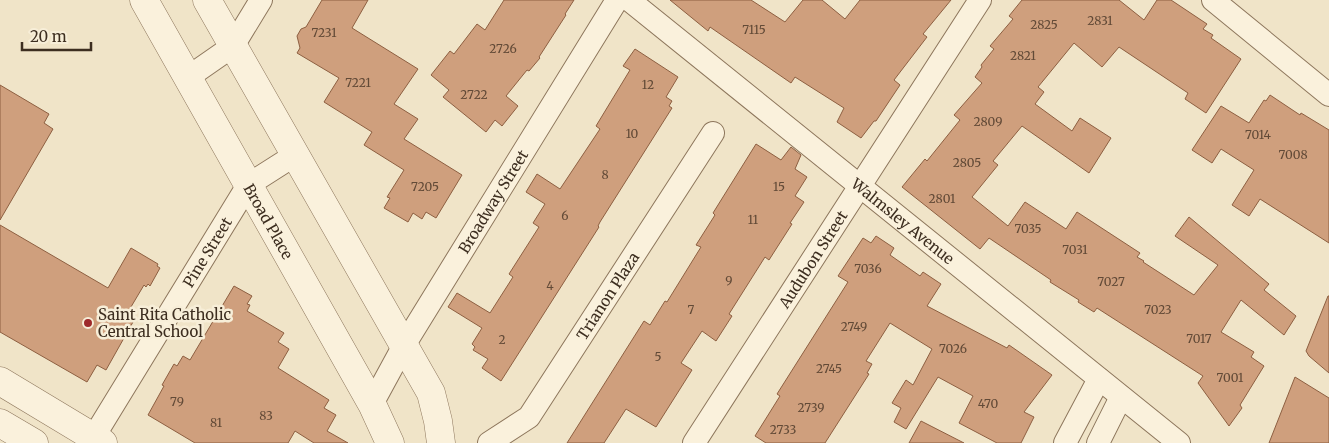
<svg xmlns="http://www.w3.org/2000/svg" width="1329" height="443" font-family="Merriweather,serif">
	<rect width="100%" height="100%" fill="#f0e4c8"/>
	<!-- building -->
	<path fill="#cf9f7d" stroke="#8d5f41" d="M322 0H368L352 28 418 69 394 104 418 119 404 139 462 175 436 218 426 212 422 219 413 213 408 222 384 208 390 198 387 197 404 170 364 145 372 132 324 102 339 78 297 53 300 48 297 36 301 29 306 27Z
		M504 0H574L565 14 566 15 539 57 540 58 529 71 527 70 506 96 518 106 502 126 495 120 486 132 443 97 449 90 431 75 450 51 454 54 477 24 485 30Z
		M670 0H751L785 22 803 0H822L845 19 860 0H951L923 34 927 37 894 80 900 85 876 121H874L861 138 837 122 844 108 795 77 791 83 710 27 708 31Z
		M1022 0H1119L1144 20 1157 0H1171L1207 24 1203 29 1213 35 1211 38 1241 59 1206 113 1185 99 1188 93 1119 47 1102 67 1074 43 1038 87 1044 92 1035 104 1072 131 1080 118 1111 138 1089 173 1022 126 993 161 998 165 972 197 1008 226 1025 202 1066 229 1077 212 1140 253 1137 257 1144 261 1143 262 1194 295 1218 265 1175 236 1189 217 1269 284 1264 290 1296 316 1284 335 1241 300 1221 332 1254 352 1251 357 1264 366 1240 405 1242 408 1229 426 1198 383 1203 376 1097 308 1094 312 1078 302 1079 300 1050 282 1051 280 989 238 980 249 902 187 925 159 927 161 960 120 954 115 982 83 975 77 982 67 981 65 994 49 990 46 1013 19 1009 16Z
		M635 49 678 77 666 97 672 101 669 106 672 108 600 222 598 226 599 227 501 381 482 368 488 359 473 350 475 347 472 344 482 328 448 307 457 293 490 313 513 277 509 274 539 227 533 223 545 204 526 192 537 174 560 189 600 129 596 126 630 70 623 66Z
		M0 85 49 114 44 123 53 129 0 220Z
		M1270 95 1300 115 1301 113 1329 130V243L1260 199 1249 216 1232 205 1254 170 1221 149 1212 163 1192 150 1221 106 1249 123 1264 100 1266 101Z
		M756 144 781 160 791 147 801 155 795 169 807 177 795 196 804 202 790 223 792 224 769 260 765 257 729 314 732 316 716 341 702 331 681 363 692 370 656 427 626 409 604 443H567L644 321 650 325 665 301 667 302 701 247 696 245 715 215 713 213Z
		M0 225 108 288 131 248 158 264 157 266 160 268 150 286 148 284 146 287 144 285 125 317 133 322 106 370 97 365 87 382 0 332Z
		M876 236 894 248 890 255 920 276 923 272 941 284 927 306 1007 348 1009 345 1052 375 1024 412 1034 417 1021 443H997L959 423 973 396 938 377 906 429 894 422 901 408 892 403 906 380 913 385 932 349 890 323 866 361 872 364 867 373 869 374 825 443H766L755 436 780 396 777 394 848 282 838 276 863 238 871 243Z
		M234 286 252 296 247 304 250 305 247 311 284 333 278 342 289 349 278 368 329 400 324 408 336 415 327 431 348 443H314L295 431 288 443H195L148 415 164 386 162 385 174 364 177 366 183 356 190 360Z
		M1328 296H1329V373L1309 356 1306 351Z
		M1295 377 1329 398V443H1269Z
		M921 421 964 443H909Z"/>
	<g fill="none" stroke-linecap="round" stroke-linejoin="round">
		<defs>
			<g id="minor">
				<path id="s1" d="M629 0 1179 443"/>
				<path d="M1213 0 1329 95"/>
				<path d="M187 78 233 46 261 0"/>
				<path id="s2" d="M372 404 403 347 617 0"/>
				<path id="s3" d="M90 443 248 185 295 155"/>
				<path id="s4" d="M489 443 529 417 713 133"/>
				<path id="s5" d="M694 443 980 0"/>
				<path d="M1065 443 1099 379"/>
				<path d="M1098 443 1121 397"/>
			</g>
			<g id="tertiary">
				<path id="s6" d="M144 0 372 404 390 443"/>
				<path d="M207 0 431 393 438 421 441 443"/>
				<path d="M0 381 103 443"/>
				<path d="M0 423 34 443"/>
			</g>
		</defs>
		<!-- minor casing -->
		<use href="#minor" stroke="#8d765c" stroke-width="24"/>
		<!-- tertiary casing -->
		<use href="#tertiary" stroke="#8d765c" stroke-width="29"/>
		<!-- minor -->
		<use href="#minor" stroke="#faf1dc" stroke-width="22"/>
		<!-- tertiary -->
		<use href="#tertiary" stroke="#faf1dc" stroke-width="28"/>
	</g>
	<!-- markers -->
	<circle fill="#9e2a2b" stroke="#f7eed8" stroke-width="2" cx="88" cy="323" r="5"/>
	<g text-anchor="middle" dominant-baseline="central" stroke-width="5" stroke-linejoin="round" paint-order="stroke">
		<!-- number labels -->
		<g font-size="12" fill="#624a37">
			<text x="1100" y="20">2831</text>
			<text x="1044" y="24">2825</text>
			<text x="754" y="29">7115</text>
			<text x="324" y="32">7231</text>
			<text x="503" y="48">2726</text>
			<text x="1023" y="55">2821</text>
			<text x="358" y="82">7221</text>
			<text x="648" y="84">12</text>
			<text x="474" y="94">2722</text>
			<text x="988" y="121">2809</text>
			<text x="632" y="133">10</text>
			<text x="1258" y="134">7014</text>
			<text x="1293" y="154">7008</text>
			<text x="967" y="162">2805</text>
			<text x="605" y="174">8</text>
			<text x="425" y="186">7205</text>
			<text x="779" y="186">15</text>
			<text x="942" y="198">2801</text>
			<text x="565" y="215">6</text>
			<text x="753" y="219">11</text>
			<text x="1028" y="228">7035</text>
			<text x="1075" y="249">7031</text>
			<text x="868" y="268">7036</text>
			<text x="729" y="280">9</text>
			<text x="1111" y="281">7027</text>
			<text x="550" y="285">4</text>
			<text x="691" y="309">7</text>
			<text x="1158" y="309">7023</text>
			<text x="854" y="326">2749</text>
			<text x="1199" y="338">7017</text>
			<text x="502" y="339">2</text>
			<text x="953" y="348">7026</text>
			<text x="658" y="356">5</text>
			<text x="829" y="368">2745</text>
			<text x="1230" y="377">7001</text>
			<text x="177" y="401">79</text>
			<text x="988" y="403">470</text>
			<text x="811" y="407">2739</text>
			<text x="266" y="415">83</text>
			<text x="216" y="422">81</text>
			<text x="783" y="429">2733</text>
		</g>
		<!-- street labels -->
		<g font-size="15" fill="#3d2e20" stroke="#f7eed8">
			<text stroke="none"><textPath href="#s2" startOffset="236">Broadway Street</textPath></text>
			<text stroke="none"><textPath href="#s6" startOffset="254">Broad Place</textPath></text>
			<text stroke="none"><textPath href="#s1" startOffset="352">Walmsley Avenue</textPath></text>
			<text stroke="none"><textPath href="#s3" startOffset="224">Pine Street</textPath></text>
			<text stroke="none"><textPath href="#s5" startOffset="219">Audubon Street</textPath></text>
			<text stroke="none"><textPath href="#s4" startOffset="192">Trianon Plaza</textPath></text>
		</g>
		<!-- poi labels -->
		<g font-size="15" fill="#3d2e20" stroke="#f7eed8" text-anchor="start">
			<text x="98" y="314">Saint Rita Catholic<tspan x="98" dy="17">Central School</tspan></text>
		</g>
	</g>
	<!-- scale -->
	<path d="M22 42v8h69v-8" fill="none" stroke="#3d2e20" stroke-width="2.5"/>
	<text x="30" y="42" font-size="15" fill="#3d2e20" stroke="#f7eed8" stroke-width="4" paint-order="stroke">20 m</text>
</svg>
